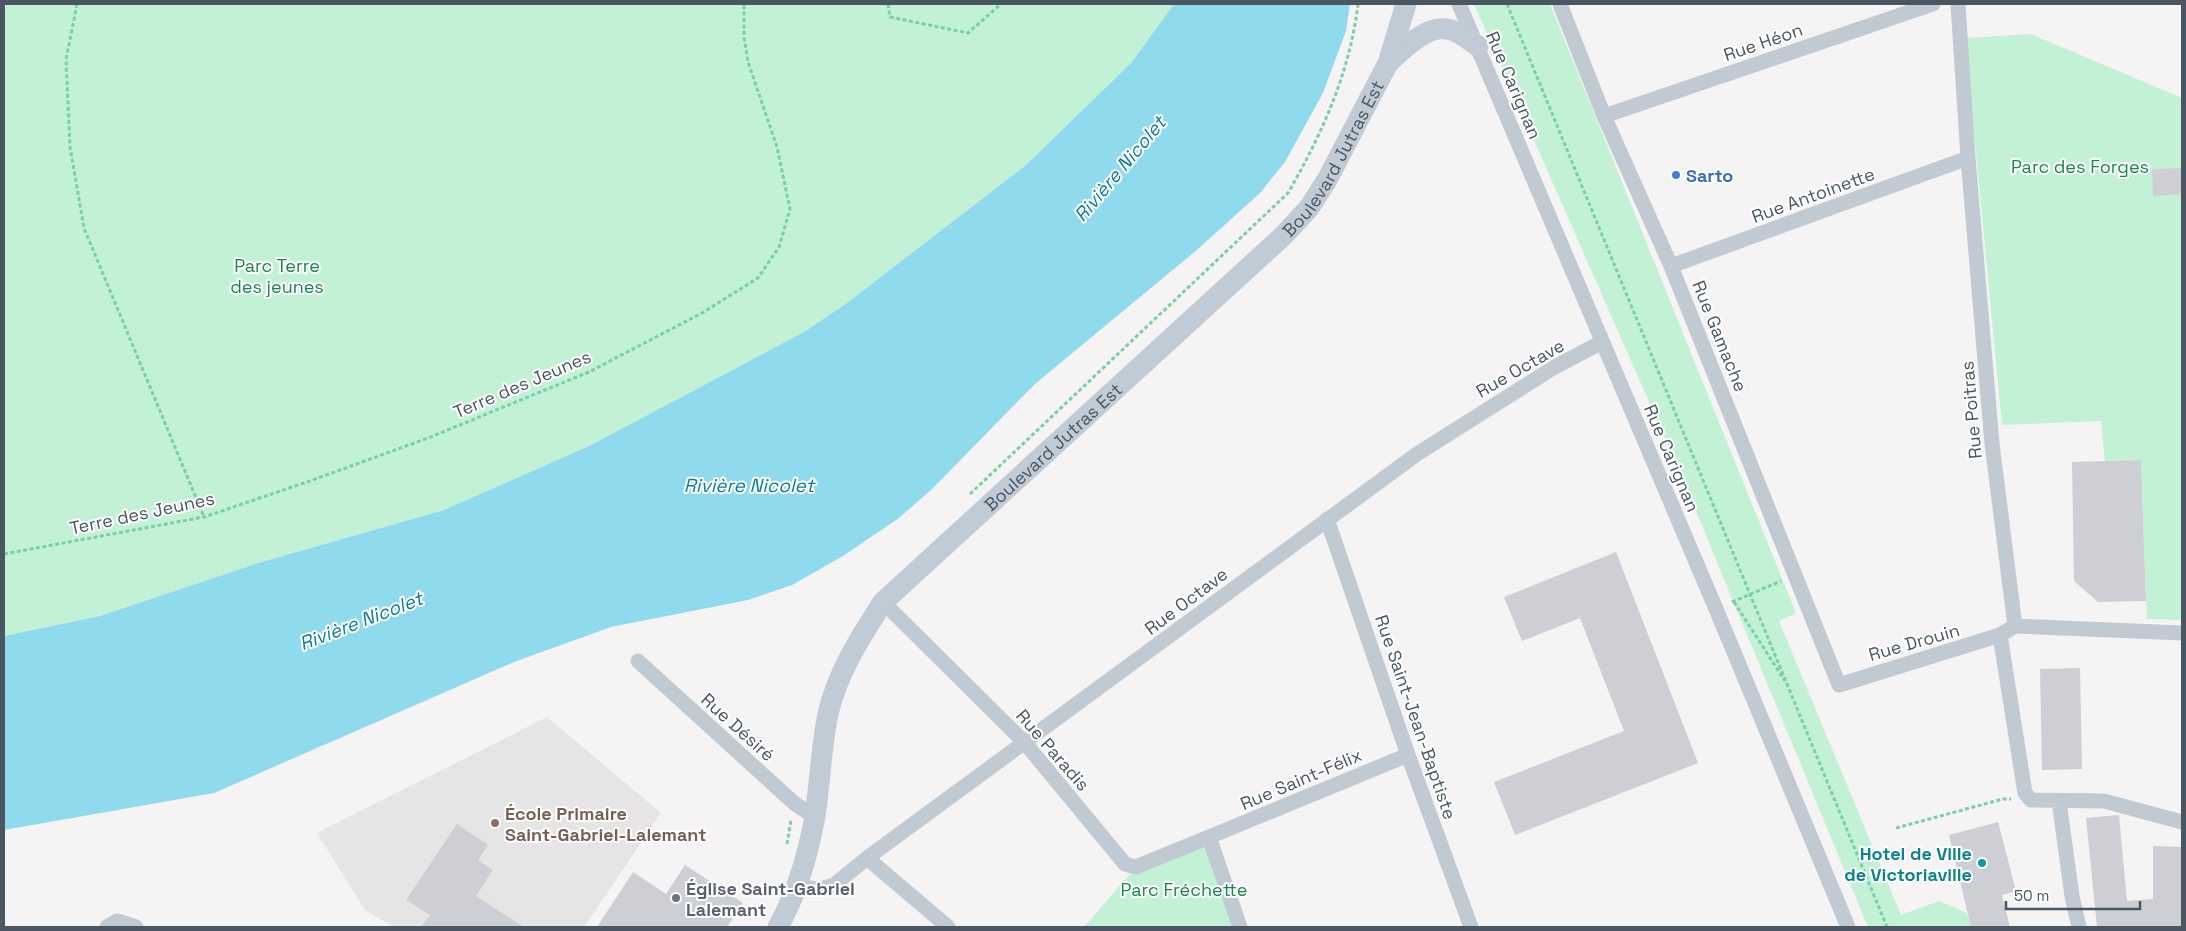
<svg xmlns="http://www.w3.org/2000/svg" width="2186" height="931" font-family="'Space Grotesk',sans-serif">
	<rect width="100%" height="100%" fill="#f5f3f3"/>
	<!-- education -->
	<path fill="#e6e4e5" d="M547 717 661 813 584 927H394L365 910 317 833Z"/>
	<!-- green -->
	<path fill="#c3f1d5" d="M4 4H1174L1131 63 1026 165 847 303 804 332 589 446 444 510 258 563 100 616 4 636Z
		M1474 4H1550L1796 613 1779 621 1901 915 1939 901 1967 913 1971 927H1868L1676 463Z
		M2031 34 2182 98V620L2147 619 2141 460 2105 461 2101 421 2002 425 1965 38Z
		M1209 837 1240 927H1084L1136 867Z"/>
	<!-- water -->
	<path fill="#90daee" d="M1174 4H1350L1346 31 1323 93 1285 162 1260 193 1198 249 1035 384 932 489 899 518 843 556 792 585 748 600 611 627 514 662 214 793 4 830V636L100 616 258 563 444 510 589 446 804 332 847 303 1026 165 1131 63Z"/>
	<!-- building -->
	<path fill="#cdcfd5" d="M2182 168V194L2153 196 2152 169Z
		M2141 460 2146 601 2098 602 2074 581 2072 462Z
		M1616 552 1698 763 1515 835 1494 782 1624 731 1580 618 1522 641 1504 597Z
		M2080 668 2082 769 2042 770 2040 669Z
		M2119 815 2127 901 2153 899V846L2182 847V927H2097L2086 818Z
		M1998 822 2016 891 2002 895 2010 927H1971L1949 835Z
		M457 824 488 845 478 860 493 870 476 896 524 927H421L430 915 406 900Z
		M685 865 743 903 727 927H597L633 872 666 894Z"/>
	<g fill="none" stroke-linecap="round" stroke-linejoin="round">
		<!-- path -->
		<path stroke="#7ad0a6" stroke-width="3" stroke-dasharray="4 2.5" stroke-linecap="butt" d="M77 4 66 60 70 147 84 228 204 517
			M888 4 890 17 968 33 1001 4
			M1507 4 1887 927
			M970 494 1288 193C1322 134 1350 72 1358 4
			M4 554 204 517 307 482 428 438 589 372 702 313 758 278 779 247 790 209 777 147 748 62 744 37V4
			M1732 602 1781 581
			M1734 602 1785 681
			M1896 828 2003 799H2011
			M787 844 791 820"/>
		<!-- street -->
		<path stroke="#c1cad2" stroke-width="15" d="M1459 4 1716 609 1848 927
			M1560 4 1604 116 1671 266 1839 685 2000 635
			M1958 4 1968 158 1992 444 2015 626 2000 635 2025 793 2031 800 2104 801 2182 822
			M1604 116 1933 4
			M1671 266 1968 158
			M1327 519 1408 755 1471 927
			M883 602 1025 743 1125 864 1136 867 1408 755
			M2015 626 2182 633
			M638 661 794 803 815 817
			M2059 801 2072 896 2079 927
			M1209 837 1240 927
			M867 858 948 927
			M797 887 821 889 834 885 867 858 1417 454 1553 368 1602 342
			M107 927 117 921 136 927"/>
		<!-- secondary -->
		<g stroke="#c1cbd6" stroke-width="21">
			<path d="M1388 63C1404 49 1427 23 1451 30 1460 32 1470 41 1478 46"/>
			<path id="s1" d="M778 927C797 893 808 855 815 816 820 783 821 748 828 714 837 673 860 638 883 602L1283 236 1309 208 1327 180 1388 63 1406 4"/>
		</g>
	</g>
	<!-- markers -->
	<circle fill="#3f7fe0" stroke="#fff" stroke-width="2" cx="1676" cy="175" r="5"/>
	<circle fill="#8d6e63" stroke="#fff" stroke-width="2" cx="495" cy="823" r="5"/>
	<circle fill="#0f9aa8" stroke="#fff" stroke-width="2" cx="1982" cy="863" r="5"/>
	<circle fill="#6b7280" stroke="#fff" stroke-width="2" cx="676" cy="898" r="5"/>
	<g text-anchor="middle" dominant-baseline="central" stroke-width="4" stroke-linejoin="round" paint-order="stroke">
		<!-- street labels -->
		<g font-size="18" fill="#4a5661" stroke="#fff">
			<text transform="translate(1763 42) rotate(-19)">Rue Héon</text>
			<text transform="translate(1514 85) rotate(67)">Rue Carignan</text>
			<text stroke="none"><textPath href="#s1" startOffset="981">Boulevard Jutras Est</textPath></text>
			<text transform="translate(1813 195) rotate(-20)">Rue Antoinette</text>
			<text transform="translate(1720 336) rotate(68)">Rue Gamache</text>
			<text transform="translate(1520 368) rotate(-30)">Rue Octave</text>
			<text transform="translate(522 384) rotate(-23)">Terre des Jeunes</text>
			<text transform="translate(1971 410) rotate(-95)">Rue Poitras</text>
			<text stroke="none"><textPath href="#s1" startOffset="576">Boulevard Jutras Est</textPath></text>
			<text transform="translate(1672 458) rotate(67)">Rue Carignan</text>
			<text transform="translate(142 513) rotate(-12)">Terre des Jeunes</text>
			<text transform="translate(1186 601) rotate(-37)">Rue Octave</text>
			<text transform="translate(1914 642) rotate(-16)">Rue Drouin</text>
			<text transform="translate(1416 717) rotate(71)">Rue Saint-Jean-Baptiste</text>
			<text transform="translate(738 727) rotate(42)">Rue Désiré</text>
			<text transform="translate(1053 750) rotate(49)">Rue Paradis</text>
			<text transform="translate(1301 779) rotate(-23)">Rue Saint-Félix</text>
		</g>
		<!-- park labels -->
		<g font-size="18" fill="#17864f" stroke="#fff">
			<text x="2080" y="166">Parc des Forges</text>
			<text x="277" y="265">Parc Terre<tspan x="277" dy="21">des jeunes</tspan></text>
			<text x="1184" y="889">Parc Fréchette</text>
		</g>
		<!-- shop labels -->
		<g font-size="18" font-weight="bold" fill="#366cbe" stroke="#fff" text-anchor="start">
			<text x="1686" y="175">Sarto</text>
		</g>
		<!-- education labels -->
		<g font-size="18" font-weight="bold" fill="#785e54" stroke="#fff" text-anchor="start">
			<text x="505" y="813">École Primaire<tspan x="505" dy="21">Saint-Gabriel-Lalemant</tspan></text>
		</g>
		<!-- culture labels -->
		<g font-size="18" font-weight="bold" fill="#0d838f" stroke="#fff" text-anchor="end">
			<text x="1972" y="853">Hotel de Ville<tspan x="1972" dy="21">de Victoriaville</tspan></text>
		</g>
		<!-- worship labels -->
		<g font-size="18" font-weight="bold" fill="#5b616d" stroke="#fff" text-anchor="start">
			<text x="686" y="888">Église Saint-Gabriel<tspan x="686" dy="21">Lalemant</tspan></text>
		</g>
		<!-- water labels -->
		<g font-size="19" font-style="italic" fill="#0c7c9b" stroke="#fff">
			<text transform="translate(1120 169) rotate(-50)">Rivière Nicolet</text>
			<text x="749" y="485">Rivière Nicolet</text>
			<text transform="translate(361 621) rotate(-21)">Rivière Nicolet</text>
		</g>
	</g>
	<!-- border -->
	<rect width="2186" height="931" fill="none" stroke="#4a5661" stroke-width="10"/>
	<!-- scale -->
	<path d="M2006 901v8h134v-8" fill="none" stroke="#4a5661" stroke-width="2.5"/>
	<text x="2014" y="901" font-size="15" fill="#4a5661" stroke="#ffffff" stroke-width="4" paint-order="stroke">50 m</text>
</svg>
